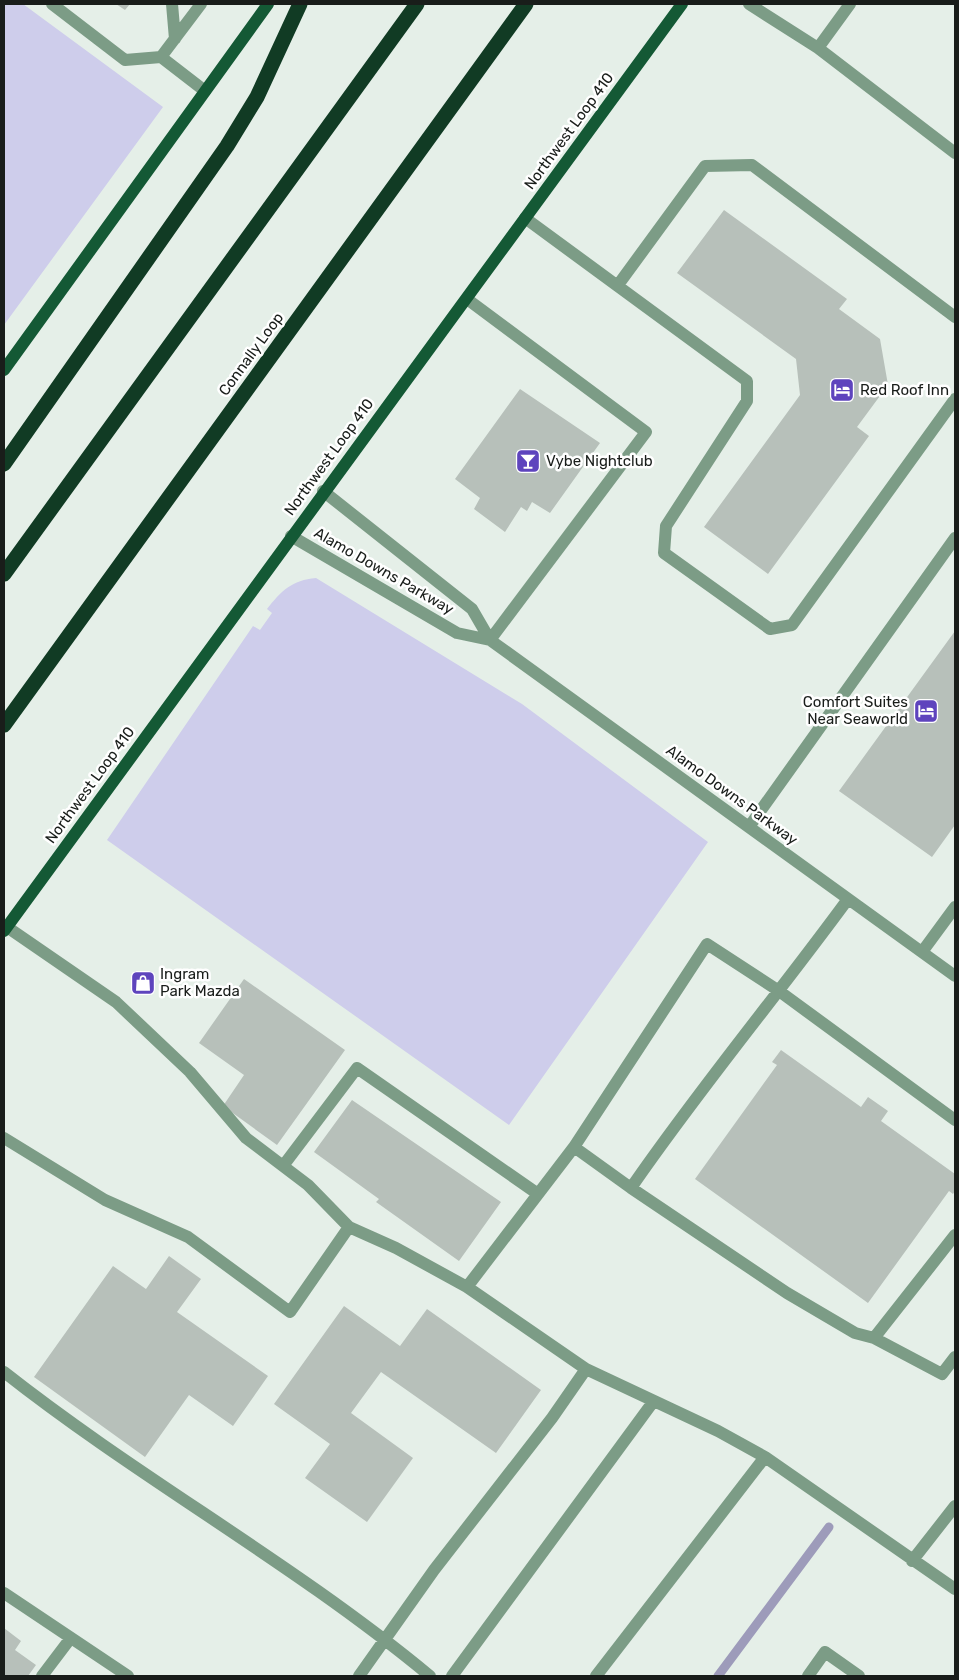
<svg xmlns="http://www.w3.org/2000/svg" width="959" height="1680" font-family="Rubik,sans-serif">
	<rect width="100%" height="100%" fill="#e5efe8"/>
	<!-- green -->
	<path fill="#cecdeb" d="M4 4H23L163 107 4 325Z
		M316 578 522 704 708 842 509 1125 107 840 253 626 260 630 272 613 267 609C281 591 292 580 316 578Z"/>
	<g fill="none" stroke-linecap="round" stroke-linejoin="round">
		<!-- stream -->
		<path stroke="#9d9bba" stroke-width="9" d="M718 1676 829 1527"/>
	</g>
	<!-- building -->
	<path fill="#b7c0ba" d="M116 4H130L125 10Z
		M724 210 847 299 839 309 880 339 888 385 857 427 869 436 768 574 704 527 800 395 796 359 677 273Z
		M520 389 600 443 550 513 532 502 527 511 521 507 505 532 474 509 480 498 455 479Z
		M955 631V825L932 857 839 791Z
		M244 979 345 1050 277 1145 223 1106 244 1075 199 1043Z
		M781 1050 861 1107 868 1097 888 1111 881 1121 955 1174V1191L953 1194 949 1191 868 1303 695 1179 777 1065 772 1062Z
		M352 1100 501 1202 459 1261 376 1202 379 1199 314 1152Z
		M169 1256 201 1279 177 1312 268 1376 233 1426 189 1395 145 1457 34 1377 113 1266 146 1289Z
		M344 1306 400 1346 427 1309 541 1390 496 1453 381 1372 351 1413 413 1458 367 1522 305 1478 330 1444 274 1404Z
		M4 1628 21 1641 15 1650 36 1665 28 1676H4Z"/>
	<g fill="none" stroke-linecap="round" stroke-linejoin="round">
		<!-- minor -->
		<path stroke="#7c9c86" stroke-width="12" d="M52 4 125 60 161 57 205 91
			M172 4 175 39
			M749 4 818 48 955 153
			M818 48 850 4
			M161 57 201 4
			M525 218 747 381V401L666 526 664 553 770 629 792 625 955 399
			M618 285 705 166 752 165 955 317
			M467 299 646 432 490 640
			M323 491 472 609 490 640 955 976
			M291 536 457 633 490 640
			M749 827 955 538
			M848 899C777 996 699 1089 631 1188L787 1293 855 1333 874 1338 955 1235
			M7 927 116 1002 190 1072 246 1138 308 1185 349 1227
			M922 952 955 907
			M4 1138 105 1200 188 1237 290 1312 349 1227 396 1248 467 1287 586 1369
			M574 1147 707 944 779 991 955 1120
			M283 1166 357 1068 538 1194
			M467 1287 574 1147 631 1188
			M874 1338 942 1374 955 1357
			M4 1372C141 1480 295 1564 430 1676
			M912 1561 955 1506
			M4 1593 128 1676
			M42 1676 70 1639
			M359 1676 434 1570 552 1418 586 1369 718 1431 765 1457 955 1589
			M452 1676 653 1402
			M596 1676 765 1457
			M808 1676 825 1652 859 1676"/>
		<!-- major -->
		<path stroke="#145935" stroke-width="12" d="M4 370 268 4
			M4 931C229 621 456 313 682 4"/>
		<!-- highway -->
		<path stroke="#113b24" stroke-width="15" d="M4 464 227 146 257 97 300 4
			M4 574 417 4
			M4 725 526 4"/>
	</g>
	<!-- icons -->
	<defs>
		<symbol id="hotel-square" viewBox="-11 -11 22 22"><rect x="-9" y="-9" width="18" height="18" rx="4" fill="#5e44bd" stroke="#fff"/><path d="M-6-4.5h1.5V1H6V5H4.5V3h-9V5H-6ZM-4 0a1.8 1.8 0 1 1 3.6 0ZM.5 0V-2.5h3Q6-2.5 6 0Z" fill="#fff"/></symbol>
		<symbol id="bar-square" viewBox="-11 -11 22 22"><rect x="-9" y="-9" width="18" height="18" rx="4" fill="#5e44bd" stroke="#fff"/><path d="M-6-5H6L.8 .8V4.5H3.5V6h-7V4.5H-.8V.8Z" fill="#fff"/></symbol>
		<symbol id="shop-square" viewBox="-11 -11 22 22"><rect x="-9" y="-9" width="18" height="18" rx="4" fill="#5e44bd" stroke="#fff"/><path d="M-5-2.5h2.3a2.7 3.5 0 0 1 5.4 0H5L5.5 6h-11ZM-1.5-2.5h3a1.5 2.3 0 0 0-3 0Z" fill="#fff"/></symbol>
	</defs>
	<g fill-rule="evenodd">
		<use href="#hotel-square" x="828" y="376" width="28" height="28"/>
		<use href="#bar-square" x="514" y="447" width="28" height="28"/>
		<use href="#hotel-square" x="912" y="697" width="28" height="28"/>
		<use href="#shop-square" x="129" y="969" width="28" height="28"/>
	</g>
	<g text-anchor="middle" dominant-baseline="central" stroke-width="5" stroke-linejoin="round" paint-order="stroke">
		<!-- street labels -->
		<g font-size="15" fill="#191d1a" stroke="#fff">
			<text transform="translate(569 131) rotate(-54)">Northwest Loop 410</text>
			<text transform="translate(251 354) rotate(-54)">Connally Loop</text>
			<text transform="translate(329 457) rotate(-54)">Northwest Loop 410</text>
			<text transform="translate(384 571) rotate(30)">Alamo Downs Parkway</text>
			<text transform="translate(90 785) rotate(-54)">Northwest Loop 410</text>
			<text transform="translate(732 795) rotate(36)">Alamo Downs Parkway</text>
		</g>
		<!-- poi labels -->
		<g font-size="15" fill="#191d1a" stroke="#fff" text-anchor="start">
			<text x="860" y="390">Red Roof Inn</text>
			<text x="546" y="461">Vybe Nightclub</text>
			<text x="908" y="702" text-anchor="end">Comfort Suites<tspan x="908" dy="17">Near Seaworld</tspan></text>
			<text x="160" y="974">Ingram<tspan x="160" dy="17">Park Mazda</tspan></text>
		</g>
	</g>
	<!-- border -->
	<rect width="959" height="1680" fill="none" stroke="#191d1a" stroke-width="10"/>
</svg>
